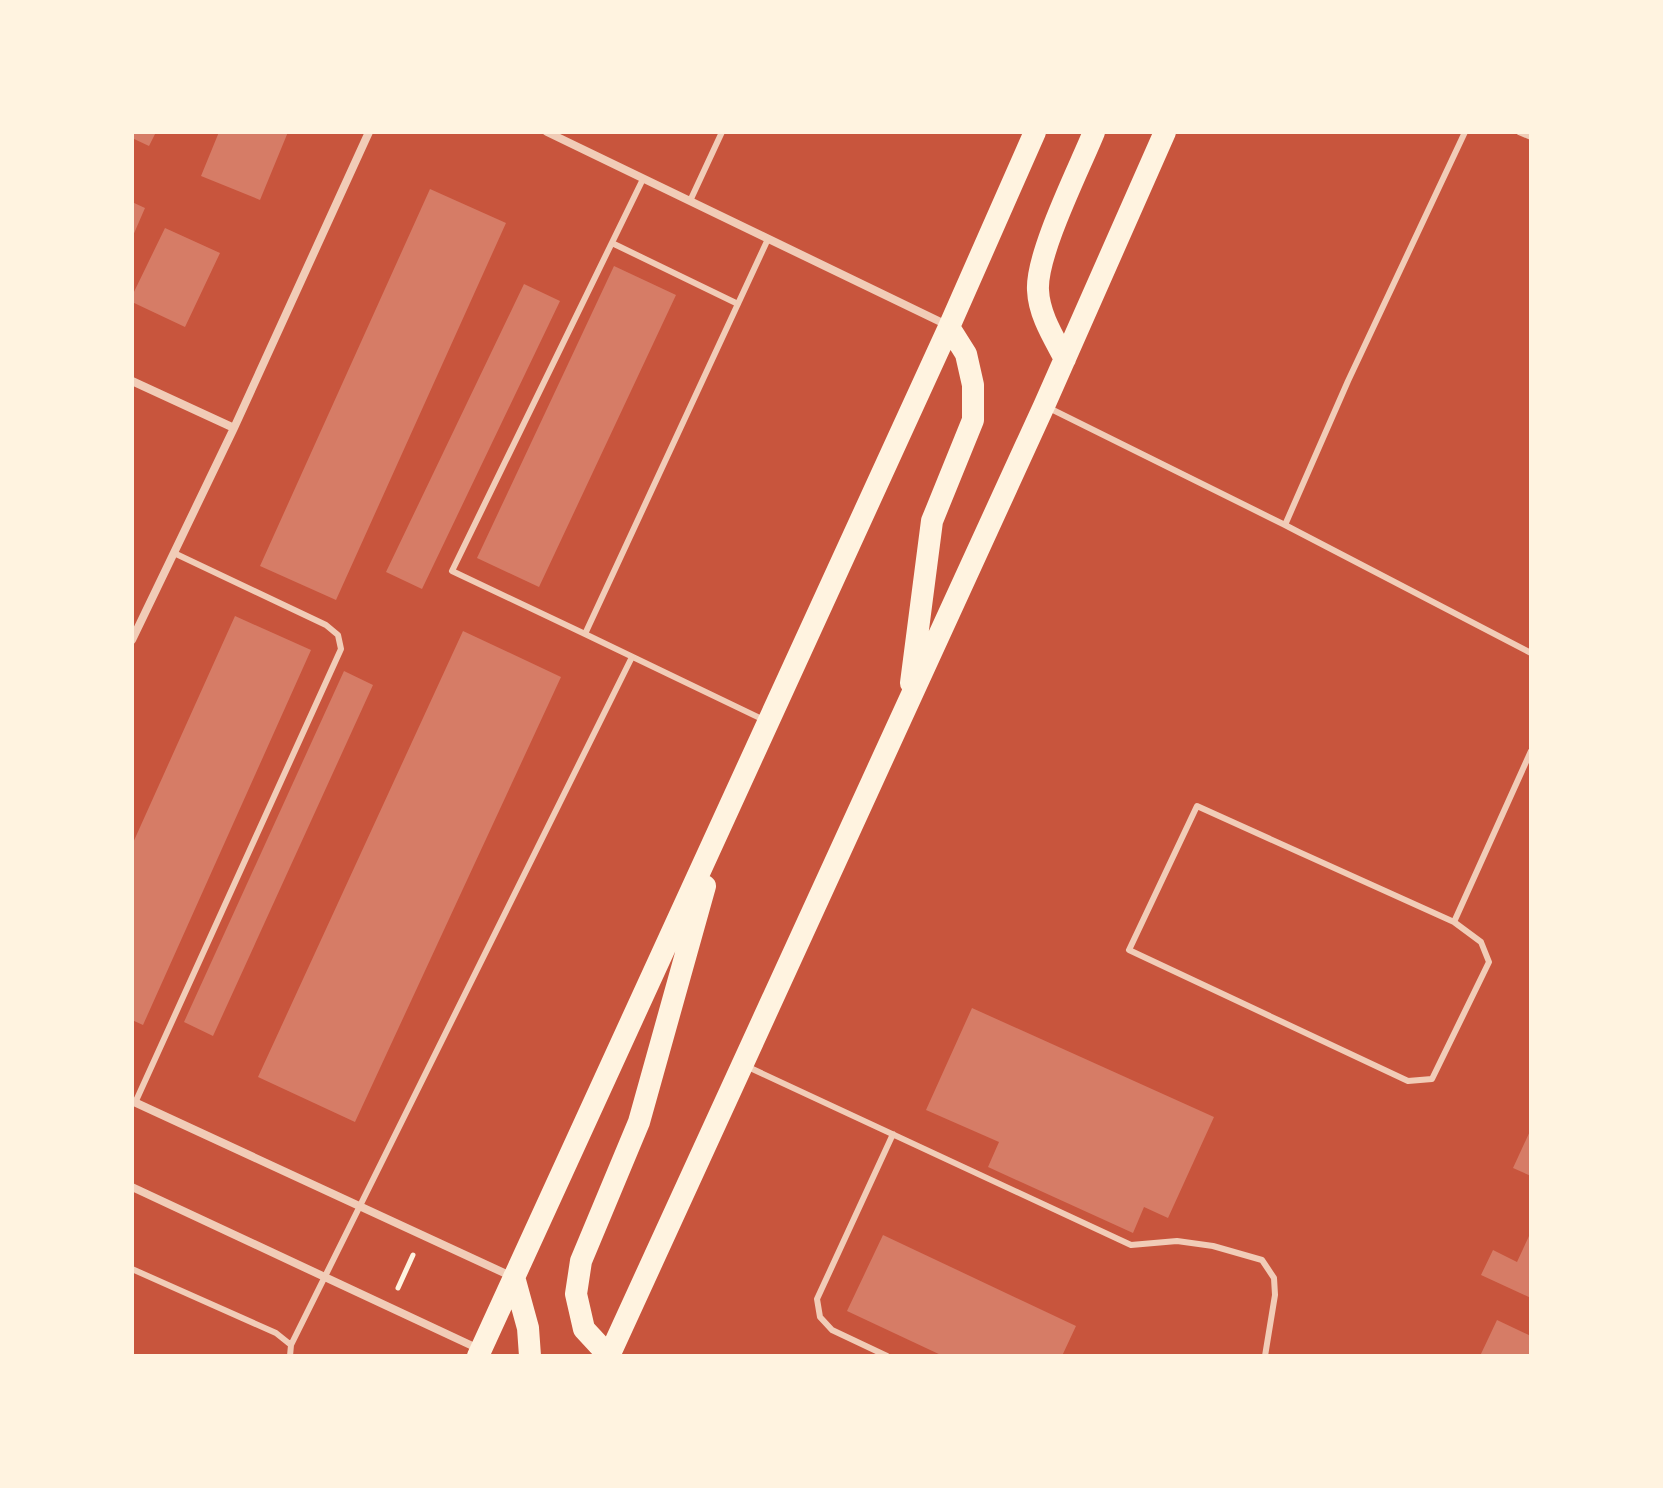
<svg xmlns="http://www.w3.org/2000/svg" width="1663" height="1488" font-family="'Playfair Display',serif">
	<rect width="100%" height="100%" fill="#c8553d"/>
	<!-- building -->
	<path fill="#d67c66" d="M132 132H156L149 146 132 138Z
		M219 132H288L260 200 201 176Z
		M430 189 506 223 336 600 260 566Z
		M132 202 145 208 132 238Z
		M165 228 220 253 185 327 132 302V296Z
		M614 266 676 295 539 587 477 558Z
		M524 284 560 301 422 589 386 572Z
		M235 616 311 650 143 1025 132 1020V845Z
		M463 631 561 677 355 1122 258 1077Z
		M344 671 373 685 213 1036 184 1022Z
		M972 1008 1214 1117 1168 1218 1144 1207 1133 1233 988 1167 999 1142 926 1110Z
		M1531 1129V1176L1513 1168Z
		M883 1235 1076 1326 1062 1356H943L847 1311Z
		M1529 1236 1531 1237V1298L1481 1275 1493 1250 1517 1262Z
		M1497 1320 1531 1336V1356H1480Z"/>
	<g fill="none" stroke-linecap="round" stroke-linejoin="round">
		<!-- path -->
		<path stroke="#fff3e0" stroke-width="5" d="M398 1288 413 1255"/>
		<!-- service -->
		<path stroke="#f1ccb7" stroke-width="6" d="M1519 132 1531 137
			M643 179 452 571 585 634 768 239
			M690 201 722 132
			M612 243 738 304
			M1049 408 1285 525 1348 381 1465 132
			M1285 525 1531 653
			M585 634 766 721
			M1197 806 1454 922 1481 942 1489 962 1432 1079 1408 1081 1129 950Z
			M1454 922 1531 751
			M746 1066 1131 1245 1177 1241 1213 1246 1262 1260 1274 1278 1275 1295 1265 1356
			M135 1103 341 649 338 635 326 625 174 553
			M132 1269 276 1333 291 1345 290 1356
			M291 1345 632 657
			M887 1356 832 1330 820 1317 817 1299 893 1134"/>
		<!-- minor -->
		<path stroke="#f1ccb7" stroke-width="8" d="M547 132 949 326
			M132 381 234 428
			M132 640 234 428 369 132
			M132 1101 513 1277
			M132 1187 479 1349"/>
		<!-- trunk -->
		<path stroke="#fff3e0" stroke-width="22" d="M1065 359C1054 338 1039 315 1038 290 1036 254 1079 169 1094 132
			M911 683 932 521 973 420V385L966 354 949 327
			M514 1277 528 1328 530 1356
			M478 1356 949 327 1035 132
			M609 1356 1044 406 1165 132
			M609 1356 584 1329 576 1294 581 1261 639 1122 705 886"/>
	</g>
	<!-- border -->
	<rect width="1663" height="1488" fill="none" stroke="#fff3e0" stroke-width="268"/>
</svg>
